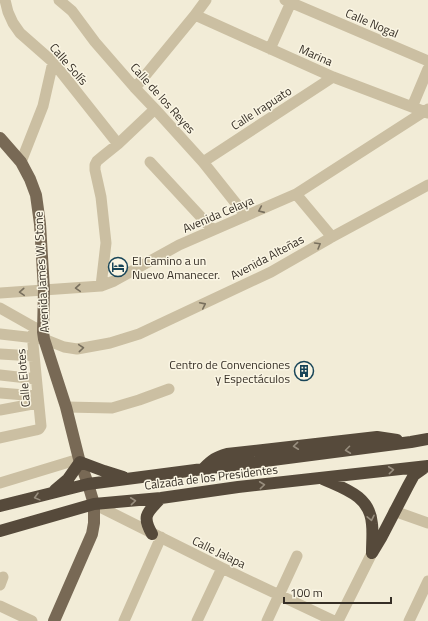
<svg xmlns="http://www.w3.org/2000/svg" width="428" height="621" font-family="'Titillium Web',sans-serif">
	<rect width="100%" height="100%" fill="#f2ecd7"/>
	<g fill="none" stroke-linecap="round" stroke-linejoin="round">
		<!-- minor -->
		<path stroke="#cbbfa2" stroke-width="11" d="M5 0 8 12 13 23 20 33 53 62 118 144
			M59 0 72 11 95 42 135 88 155 109 203 162 246 216
			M285 0 428 61
			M195 15 333 77 428 113
			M270 49 292 0
			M135 88 195 15 206 0
			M412 107 428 69
			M21 162 43 106 53 62
			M150 162 213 230
			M203 162 333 77
			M296 194 332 237
			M101 286 106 243 101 197 95 170V165L97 161 103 156 118 144 155 109
			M0 293 101 286 114 281 179 245 296 194 428 109
			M0 308 39 330
			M0 334 44 339 64 347 77 349 110 343 139 334 271 272 332 237 428 185
			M0 354 34 356
			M0 375 36 379
			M0 393 37 396
			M66 407 112 408 139 400 169 389
			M0 410 38 403
			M0 438 36 430 39 429 41 426 33 344 34 327
			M0 483 79 459
			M94 504 222 568 334 621
			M394 511 428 523
			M0 585 3 577
			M0 606 32 621
			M124 621 161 537
			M197 621 222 568
			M267 621 297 556
			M338 621 372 553
			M409 621 428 581"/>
		<!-- major -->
		<path stroke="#786955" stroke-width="12" d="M0 138 21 162 30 179 36 195 40 224 44 290 43 332 44 339 66 407 79 459 88 484 94 504V523L92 534 54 621"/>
		<!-- highway -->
		<path stroke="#564a3b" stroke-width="12" d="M204 468C212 460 216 457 227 454L377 437 397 440
			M323 479C345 489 370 496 372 524 373 533 372 543 372 552
			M55 490 68 479 80 462 104 471 123 477
			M0 506 88 484 411 442 428 439
			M0 531 94 504 161 498 238 487 428 466
			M152 534C141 515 148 512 161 498
			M372 553 381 538 408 486 414 475 427 466"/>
	</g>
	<!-- one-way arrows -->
	<defs><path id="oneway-chevron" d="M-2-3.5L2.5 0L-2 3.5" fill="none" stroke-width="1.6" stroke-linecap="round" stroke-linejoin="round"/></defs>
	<g stroke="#786f5d">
		<use href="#oneway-chevron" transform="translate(261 210) rotate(156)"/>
		<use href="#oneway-chevron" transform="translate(318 245) rotate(-30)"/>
		<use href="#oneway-chevron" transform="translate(78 288) rotate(176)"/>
		<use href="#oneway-chevron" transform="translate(22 292) rotate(176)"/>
		<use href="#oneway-chevron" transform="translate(203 305) rotate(-26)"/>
		<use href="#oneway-chevron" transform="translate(81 348) rotate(-5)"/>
	</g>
	<g stroke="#988e7e">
		<use href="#oneway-chevron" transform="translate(296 446) rotate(174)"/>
		<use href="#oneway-chevron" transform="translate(348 450) rotate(173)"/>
		<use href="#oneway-chevron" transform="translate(391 470) rotate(-6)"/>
		<use href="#oneway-chevron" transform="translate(262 485) rotate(-6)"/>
		<use href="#oneway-chevron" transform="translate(37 497) rotate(165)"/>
		<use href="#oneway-chevron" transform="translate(133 501) rotate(-6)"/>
		<use href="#oneway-chevron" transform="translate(371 518) rotate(78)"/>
	</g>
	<!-- icons -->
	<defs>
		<symbol id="hotel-ring" viewBox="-11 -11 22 22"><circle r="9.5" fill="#faf5e3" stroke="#184558" stroke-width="1.5"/><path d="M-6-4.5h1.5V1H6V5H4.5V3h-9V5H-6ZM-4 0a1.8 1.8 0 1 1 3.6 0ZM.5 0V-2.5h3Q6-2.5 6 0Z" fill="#184558"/></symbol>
		<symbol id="building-ring" viewBox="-11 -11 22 22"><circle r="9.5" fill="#faf5e3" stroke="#184558" stroke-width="1.5"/><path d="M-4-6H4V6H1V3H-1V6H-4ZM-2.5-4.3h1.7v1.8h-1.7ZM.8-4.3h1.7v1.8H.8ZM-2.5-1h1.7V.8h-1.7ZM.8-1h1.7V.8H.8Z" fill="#184558"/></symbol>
	</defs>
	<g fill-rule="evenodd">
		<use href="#hotel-ring" x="107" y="256" width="22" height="22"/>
		<use href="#building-ring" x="293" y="360" width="22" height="22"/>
	</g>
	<g text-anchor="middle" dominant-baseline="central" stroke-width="3" stroke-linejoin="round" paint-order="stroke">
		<!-- street labels -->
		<g font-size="12" fill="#352e25" stroke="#faf5e3">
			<text transform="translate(372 23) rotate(23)">Calle Nogal</text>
			<text transform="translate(316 55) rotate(24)">Marina</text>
			<text transform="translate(69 64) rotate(49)">Calle Solís</text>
			<text transform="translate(163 98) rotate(48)">Calle de los Reyes</text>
			<text transform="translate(261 108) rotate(-33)">Calle Irapuato</text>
			<text transform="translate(218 214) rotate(-23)">Avenida Celaya</text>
			<text transform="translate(267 257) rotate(-28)">Avenida Alteñas</text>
			<text transform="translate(41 272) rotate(-93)">Avenida James W. Stone</text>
			<text transform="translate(23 378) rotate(-95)">Calle Elotes</text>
			<text transform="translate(211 477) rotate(-7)">Calzada de los Presidentes</text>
			<text transform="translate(219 552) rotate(26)">Calle Jalapa</text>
		</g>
		<!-- poi labels -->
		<g font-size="12" fill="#352e25" stroke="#faf5e3" text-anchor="start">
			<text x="132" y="260">El Camino a un<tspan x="132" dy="14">Nuevo Amanecer.</tspan></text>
			<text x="290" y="364" text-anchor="end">Centro de Convenciones<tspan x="290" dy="14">y Espectáculos</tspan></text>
		</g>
	</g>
	<!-- scale -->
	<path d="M284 597v6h107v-6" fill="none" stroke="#352e25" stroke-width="2"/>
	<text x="290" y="597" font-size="12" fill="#352e25" stroke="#faf5e3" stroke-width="3" paint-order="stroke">100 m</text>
</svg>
